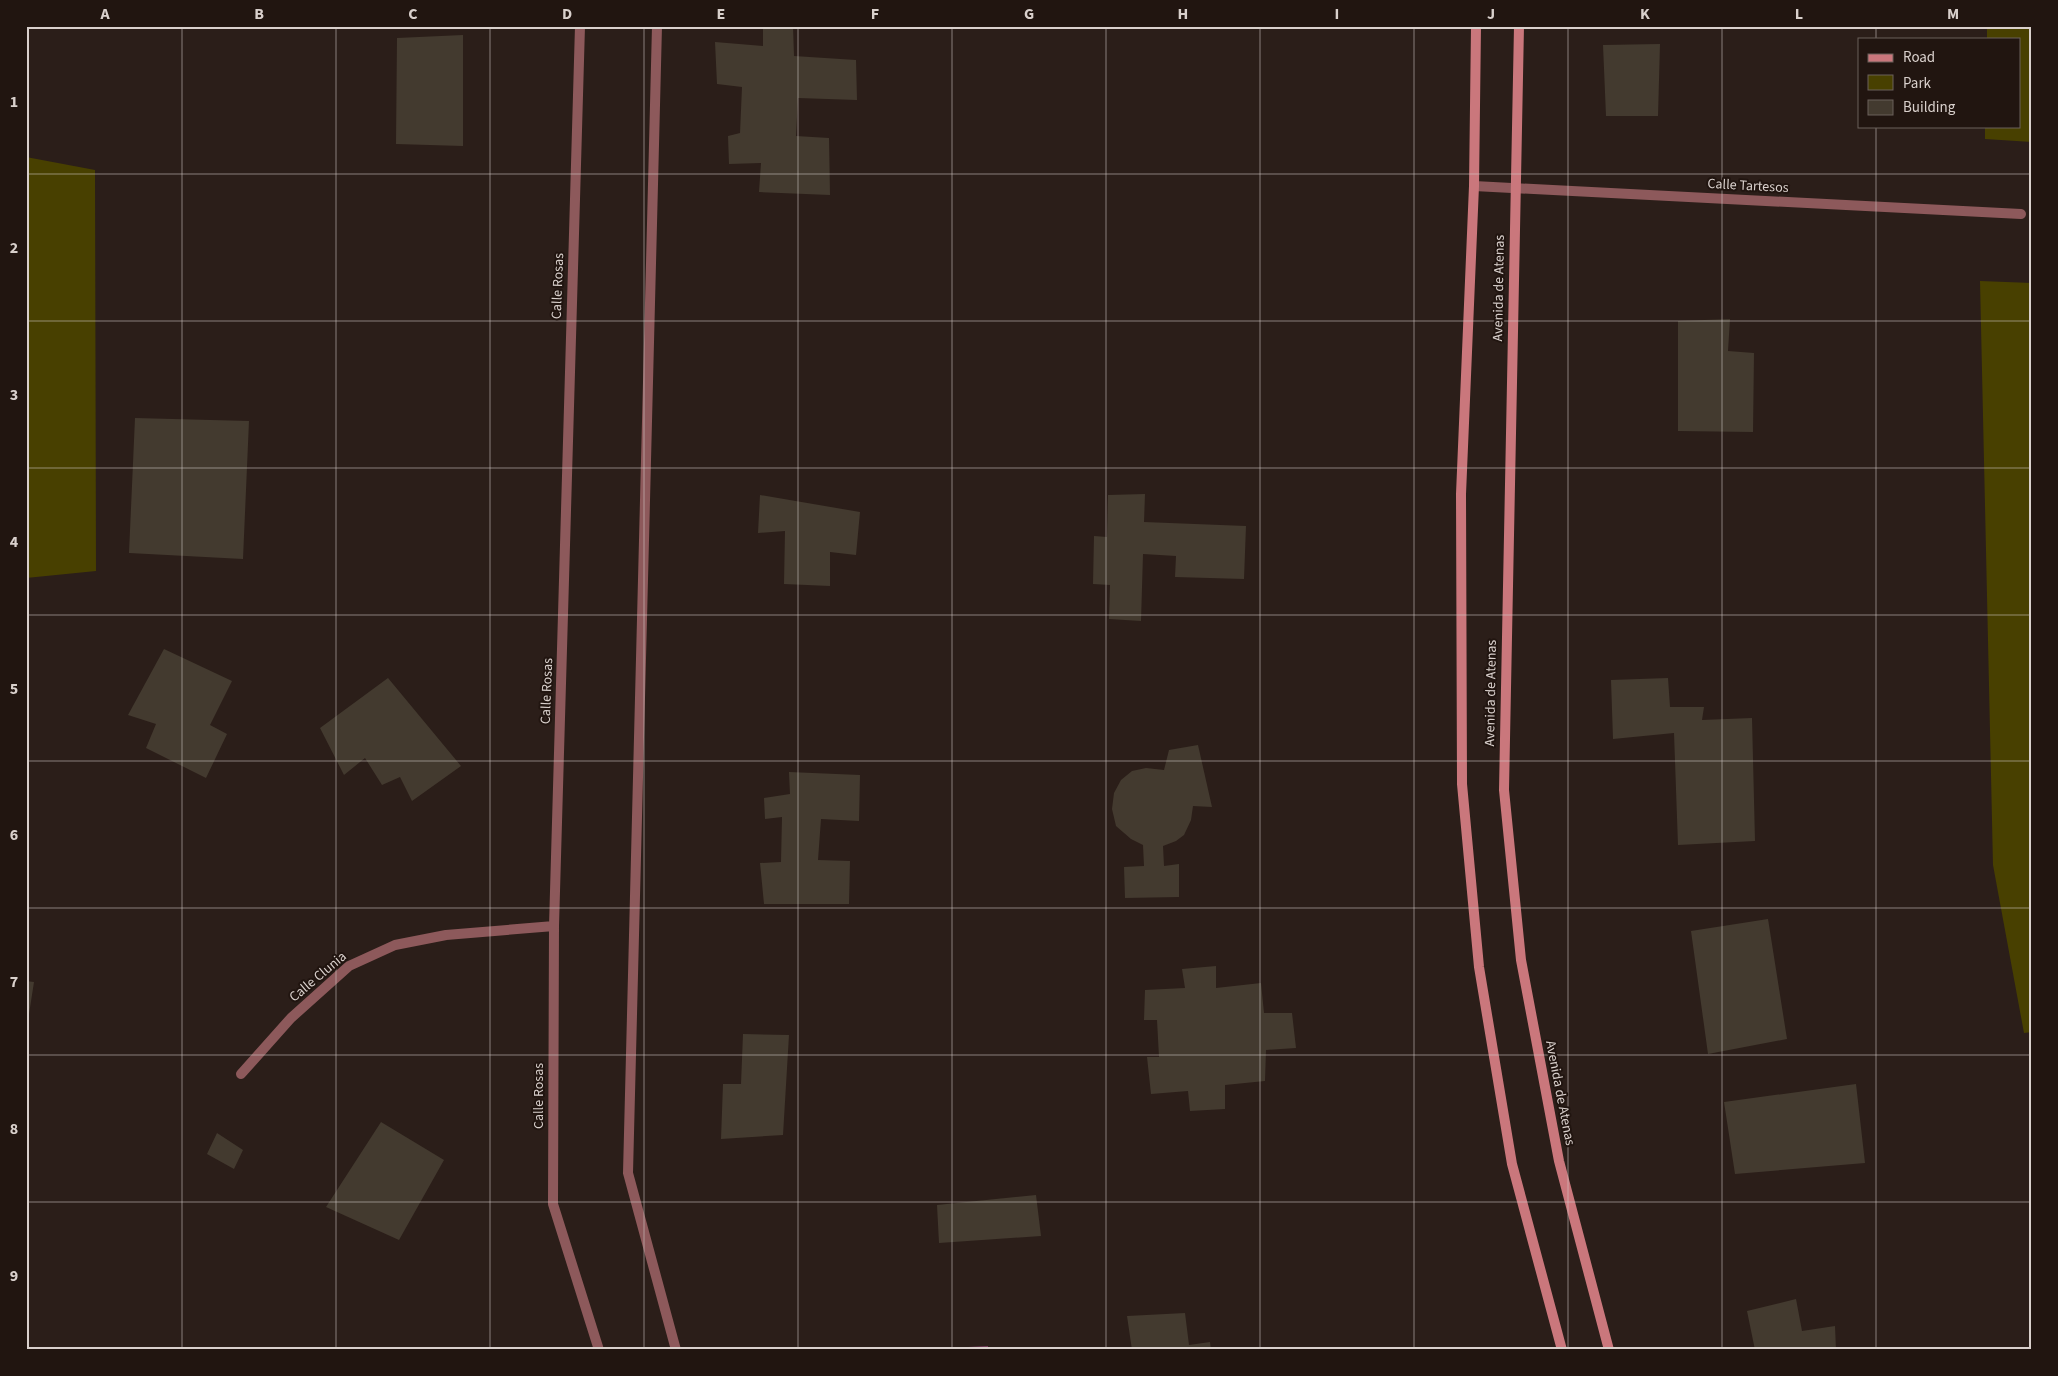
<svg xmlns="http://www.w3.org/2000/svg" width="2058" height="1376" font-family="'Source Sans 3',sans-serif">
	<rect width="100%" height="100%" fill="#2b1e19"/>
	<!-- green -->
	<path fill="#484000" d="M1987 26H2032V142L1985 139V126H2019V39H1987Z
		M26 157 95 170 96 571 26 578Z
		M1980 281 2032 283V1032L2024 1033 1993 865Z"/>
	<!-- water -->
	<path fill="#773c5c" d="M988 1346V1350L948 1348Z"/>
	<!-- building -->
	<path fill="#433a2f" d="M763 26H793L794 56 856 60 857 100 798 98 796 136 829 138 830 195 759 192 761 163 729 164 728 136 740 133 742 87 717 84 715 42 763 46Z
		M463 35V146L396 144 397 38Z
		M1660 44 1658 116H1606L1603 45Z
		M1730 319 1728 351 1754 353 1753 432 1678 431V321Z
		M135 418 249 421 243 559 129 553Z
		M1145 494 1144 522 1246 526 1244 579 1175 577 1176 556 1143 554 1141 621 1109 619 1110 585 1093 584 1094 536 1107 537 1108 495Z
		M760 495 860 512 856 555 830 552V586L784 584 785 531 758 533Z
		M164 649 232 681 210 725 227 734 206 778 146 748 156 724 128 715Z
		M388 678 461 766 412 801 400 777 382 785 365 758 344 775 320 728Z
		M1668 678 1670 707H1704L1702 720 1752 718 1755 841 1678 845 1674 733 1613 739 1611 680Z
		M1198 745 1212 807 1193 806 1191 820 1184 835 1176 841 1163 846 1164 866 1179 864V897L1125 898 1124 867 1144 866 1143 845 1131 839 1116 826 1112 809 1114 793 1121 780 1132 771 1146 768 1164 770 1169 750Z
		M789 772 860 775 859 821 821 819 818 860 850 861 849 904H764L760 863 781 862 782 817 765 819 764 798 790 794Z
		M1768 919 1787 1039 1708 1054 1691 931Z
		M1216 966V988L1261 983 1264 1013H1292L1296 1048 1266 1050 1265 1081 1225 1085V1109L1190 1111 1188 1091 1151 1094 1147 1057H1159L1157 1020H1144L1145 990 1185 988 1182 969Z
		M26 981 34 982 27 1027H26Z
		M743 1034 789 1035 783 1135 721 1139 723 1084H741Z
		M1856 1084 1865 1163 1735 1174 1724 1102Z
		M381 1122 444 1160 399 1240 326 1207Z
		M217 1133 243 1150 234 1169 207 1154Z
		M1036 1195 1041 1236 939 1243 937 1205Z
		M1796 1299 1802 1331 1835 1326 1836 1350H1755L1747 1311Z
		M1185 1313 1189 1345 1210 1342 1211 1350H1132L1127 1316Z"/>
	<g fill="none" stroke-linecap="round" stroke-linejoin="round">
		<!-- street -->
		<path stroke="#8d595b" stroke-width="10" d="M580 26 554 926 553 1204 599 1350
			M657 26 628 1173 676 1350
			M1474 186 2021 214
			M241 1074 291 1018 349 966 395 945 446 935 554 926"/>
		<!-- secondary -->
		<path stroke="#ca777c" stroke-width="10" d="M1476 26 1474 186 1461 494 1462 784 1479 967 1512 1164 1562 1350
			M1519 26 1504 790 1521 960 1559 1161 1609 1350"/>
	</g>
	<!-- grid -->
	<path fill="none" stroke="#d9d0cc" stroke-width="1" stroke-opacity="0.55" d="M182 26V1350M336 26V1350M490 26V1350M644 26V1350M798 26V1350M952 26V1350M1106 26V1350M1260 26V1350M1414 26V1350M1568 26V1350M1722 26V1350M1876 26V39M1876 126V1350M26 174H2032M26 321H2032M26 468H2032M26 615H2032M26 761H2032M26 908H2032M26 1055H2032M26 1202H2032"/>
	<g text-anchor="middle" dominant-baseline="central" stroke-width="4" stroke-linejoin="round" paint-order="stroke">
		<!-- street labels -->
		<g font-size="14" fill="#d9d0cc" stroke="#211510">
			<text transform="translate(1748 186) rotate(3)">Calle Tartesos</text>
			<text transform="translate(558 286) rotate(-88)">Calle Rosas</text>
			<text transform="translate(1499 288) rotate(-89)">Avenida de Atenas</text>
			<text transform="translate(547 691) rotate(-88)">Calle Rosas</text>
			<text transform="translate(1491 693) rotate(-89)">Avenida de Atenas</text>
			<text transform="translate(318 977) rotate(-40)">Calle Clunia</text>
			<text transform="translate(1560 1093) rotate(79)">Avenida de Atenas</text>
			<text transform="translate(539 1096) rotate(-90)">Calle Rosas</text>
		</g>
	</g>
	<!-- border -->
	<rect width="2058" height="1376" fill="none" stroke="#211510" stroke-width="55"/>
	<!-- legend -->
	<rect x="1858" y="38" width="162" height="90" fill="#211510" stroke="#6b605b"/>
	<rect x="1868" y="54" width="25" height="8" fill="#ca777c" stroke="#6b605b"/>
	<text x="1903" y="62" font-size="15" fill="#d9d0cc">Road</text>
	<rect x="1868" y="75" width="25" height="15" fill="#484000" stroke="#6b605b"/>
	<text x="1903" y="88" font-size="15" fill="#d9d0cc">Park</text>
	<rect x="1868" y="100" width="25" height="15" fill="#433a2f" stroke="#6b605b"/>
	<text x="1903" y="112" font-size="15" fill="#d9d0cc">Building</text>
	<rect x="28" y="28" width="2002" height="1320" fill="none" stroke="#d9d0cc" stroke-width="2"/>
	<g font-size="16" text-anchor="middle" font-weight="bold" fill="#d9d0cc">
		<text x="105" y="19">A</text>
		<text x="259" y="19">B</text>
		<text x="413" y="19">C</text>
		<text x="567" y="19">D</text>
		<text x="721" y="19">E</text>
		<text x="875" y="19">F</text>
		<text x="1029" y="19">G</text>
		<text x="1183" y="19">H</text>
		<text x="1337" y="19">I</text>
		<text x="1491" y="19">J</text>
		<text x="1645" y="19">K</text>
		<text x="1799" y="19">L</text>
		<text x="1953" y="19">M</text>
		<text x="14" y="107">1</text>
		<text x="14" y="253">2</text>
		<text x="14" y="400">3</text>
		<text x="14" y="547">4</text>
		<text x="14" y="694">5</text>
		<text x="14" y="840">6</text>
		<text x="14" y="987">7</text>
		<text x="14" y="1134">8</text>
		<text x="14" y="1281">9</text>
	</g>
</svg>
